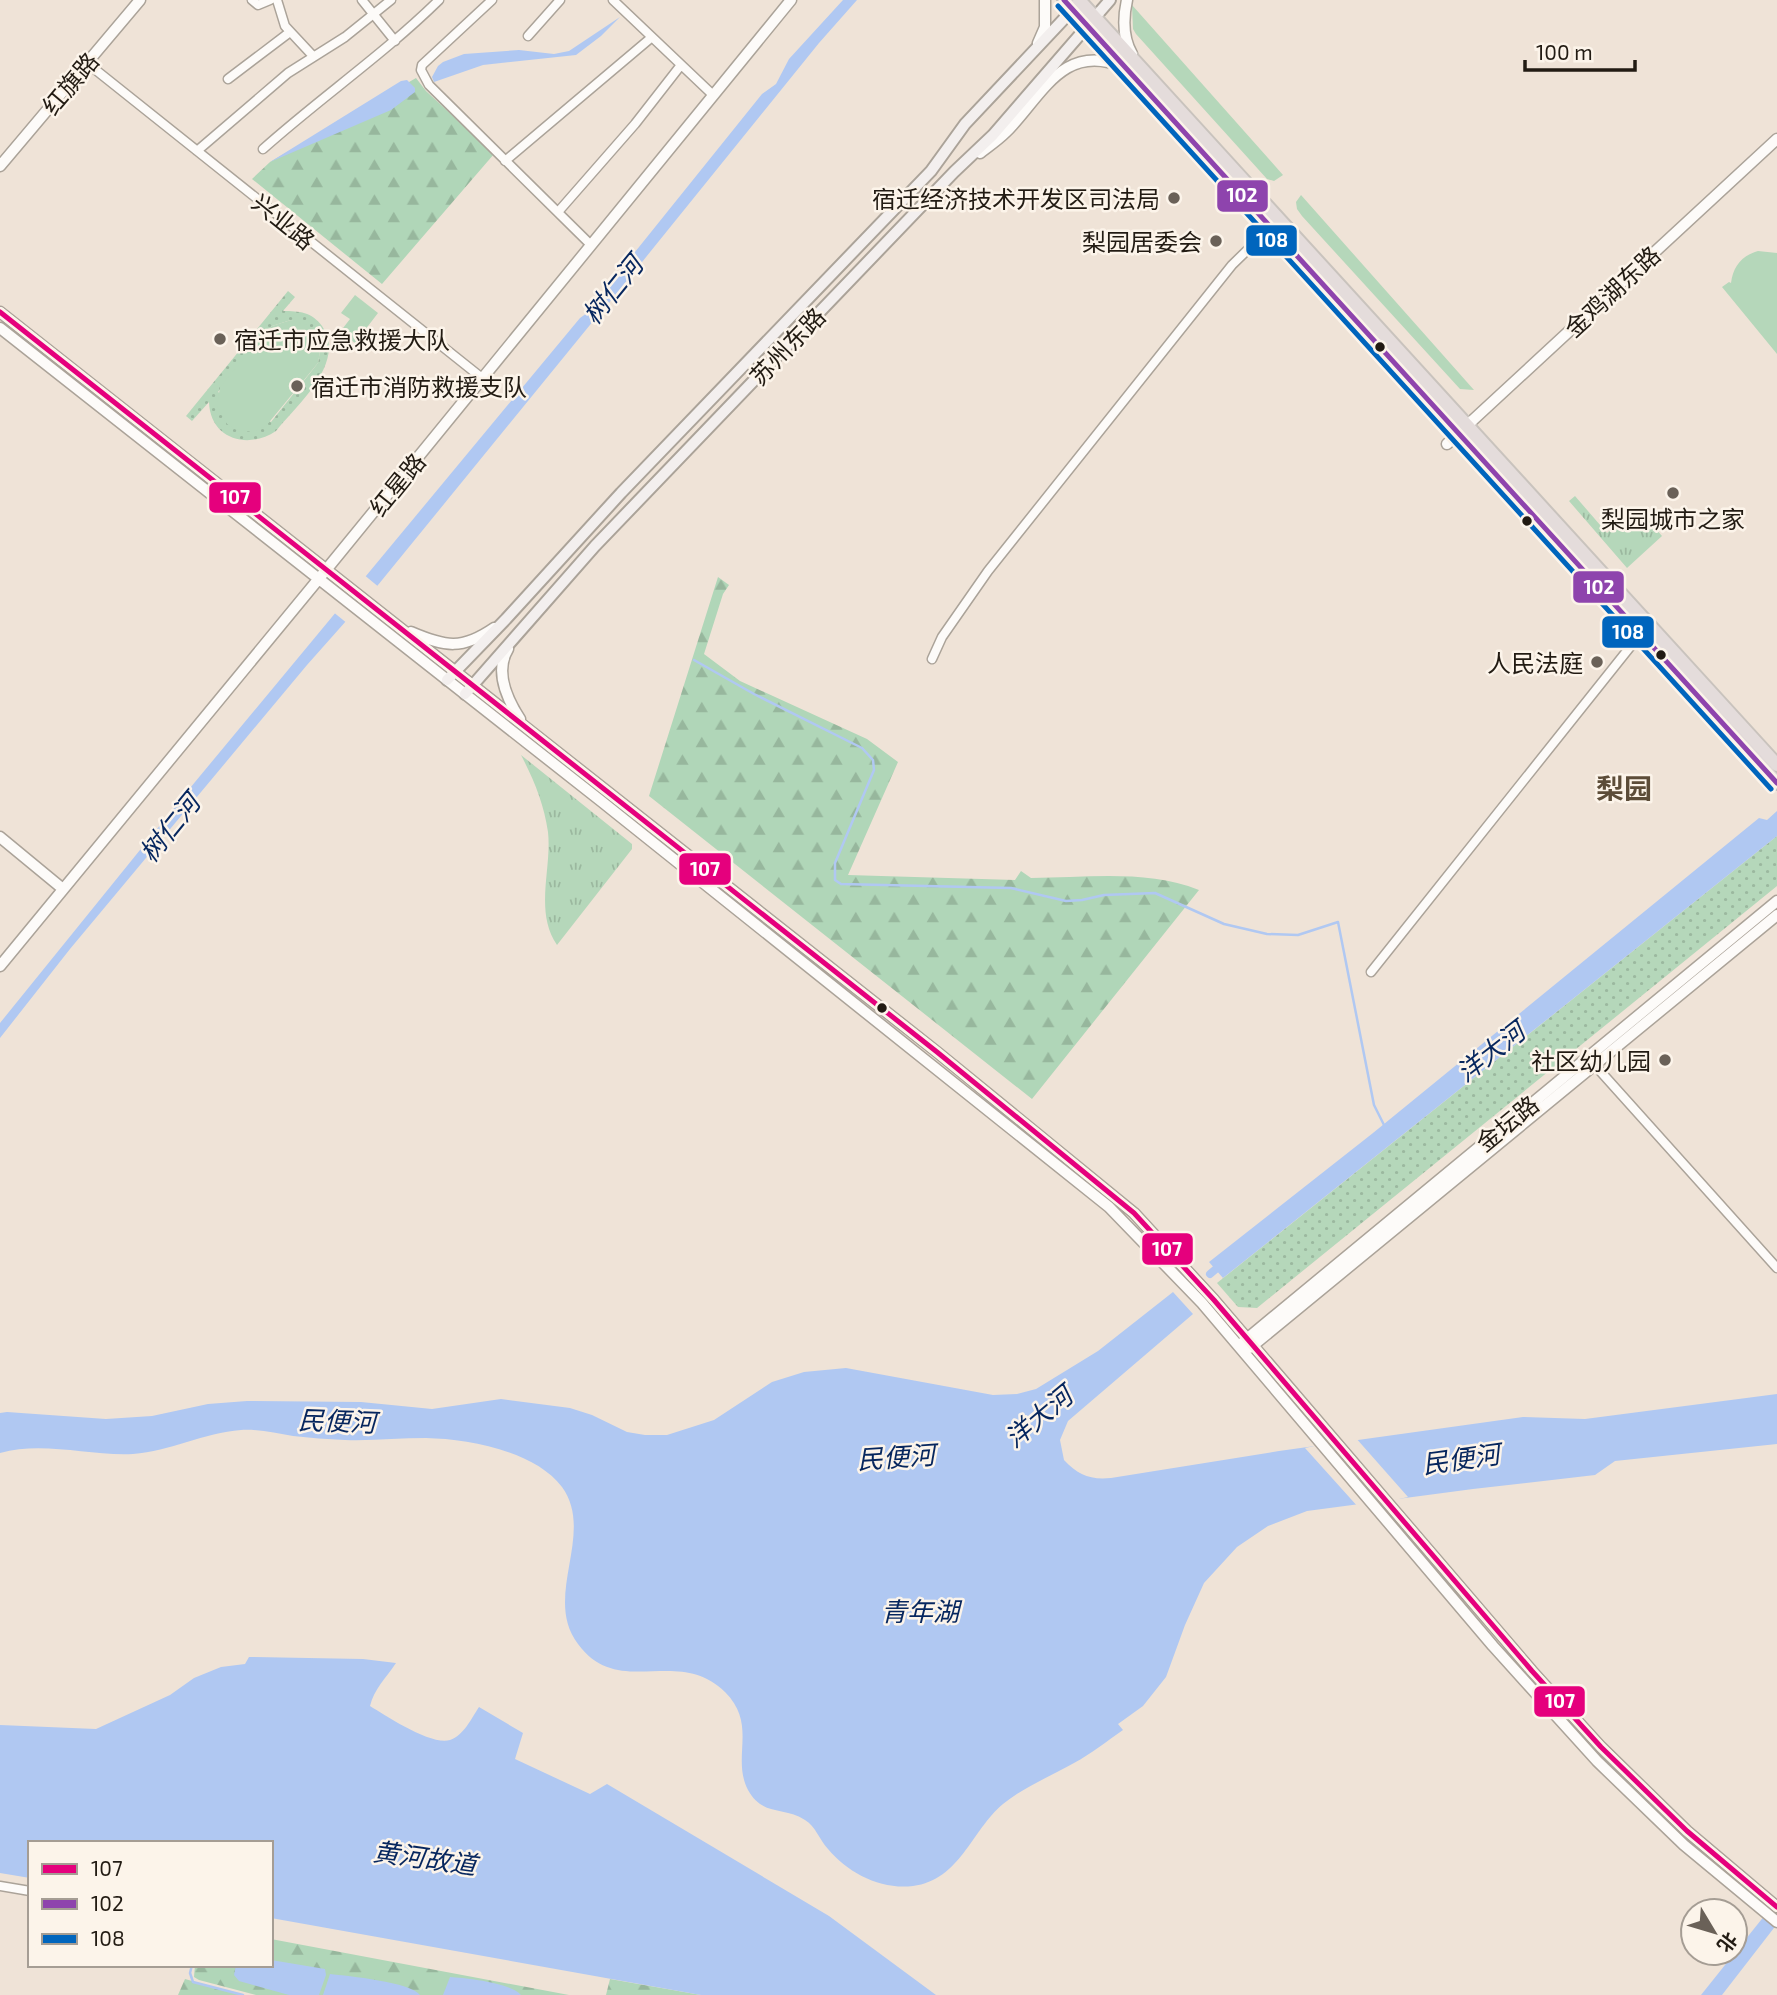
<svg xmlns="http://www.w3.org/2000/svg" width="1777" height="1995" font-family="'Exo 2','Noto Sans SC',sans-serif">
	<defs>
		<pattern id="grass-tufts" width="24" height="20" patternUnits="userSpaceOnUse" patternTransform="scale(1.75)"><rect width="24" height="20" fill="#b5d7ba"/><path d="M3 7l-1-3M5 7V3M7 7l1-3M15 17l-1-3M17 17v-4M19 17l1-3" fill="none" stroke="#9bb89f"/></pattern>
		<pattern id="forest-firs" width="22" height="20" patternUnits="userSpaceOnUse" patternTransform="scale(1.75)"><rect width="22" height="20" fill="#b0d6b8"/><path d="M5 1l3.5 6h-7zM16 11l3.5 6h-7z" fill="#97b79d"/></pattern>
		<pattern id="park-dots" width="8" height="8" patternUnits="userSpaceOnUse" patternTransform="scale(1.75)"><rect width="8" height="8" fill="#b5d7ba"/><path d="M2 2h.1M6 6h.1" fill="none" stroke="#9bb89f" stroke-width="1.8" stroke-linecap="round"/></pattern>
	</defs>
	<rect width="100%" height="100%" fill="#efe3d7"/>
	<!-- grass -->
	<path fill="url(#grass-tufts)" d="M1575 496 1607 533 1637 507 1662 536 1627 568 1569 501Z
		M521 755 632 844V849L557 945C534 911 552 869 548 832 544 804 534 780 521 755Z"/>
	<!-- forest -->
	<path fill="url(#forest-firs)" d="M416 78 426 91 494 154 382 284 252 179 270 162Z
		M718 577 729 585 723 594 704 654 740 681 867 739 898 762 848 875 1015 880 1021 871 1031 878C1086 878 1146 869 1199 890L1032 1099 649 796Z
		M271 1939 569 1995H256L199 1980 194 1977 195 1965H271Z
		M185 1979 242 1995H178Z
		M610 1979 701 1995H606Z"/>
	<!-- park -->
	<path fill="url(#park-dots)" fill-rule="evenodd" d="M288 291 295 297 283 311C299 311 312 312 322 326 347 362 298 404 276 431 248 450 210 439 209 402L192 421 186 416ZM291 320 318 336 321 345 318 363 271 422 218 392 272 326Z
		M1777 836V886L1257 1308 1238 1307 1217 1283Z"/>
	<!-- garden -->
	<path fill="#b5d7ba" d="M1132 5 1283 175 1274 181 1267 179 1136 34 1133 29Z
		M1301 195 1474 390 1460 389 1302 216 1297 209 1296 202Z
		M1758 251 1777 253V354L1722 287 1729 282 1731 283C1733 267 1741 256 1758 251Z
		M355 295 378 313 355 343 340 332 350 319 341 313Z
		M291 320 307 325 318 336 321 345 318 363 266 426 252 432 234 429 227 424 217 406 220 387 272 326Z"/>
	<!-- water -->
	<path fill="#b0c8f2" d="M843 0H857L819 43 600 314 592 308 594 303 762 94 776 84 789 59Z
		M620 17 601 36 576 55 483 65 434 82 432 77 438 66 443 62 464 54 519 50 554 54 569 51Z
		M407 80 415 88V92L391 110 270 162 401 81Z
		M587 313 594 320 378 585 307 665 70 949 0 1038V1023L195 782 580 318Z
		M1777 811V836L1223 1278 1209 1262 1373 1133 1759 818 1767 820Z
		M1173 1292 1193 1314 1068 1421 1060 1440 1064 1460C1078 1475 1090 1480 1111 1478L1279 1451 1523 1417 1585 1419 1777 1394V1444L1615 1461 1595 1475 1473 1489 1307 1511 1268 1526 1237 1547 1204 1583 1185 1625 1166 1677 1143 1706 1118 1724 1123 1730C1107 1741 1091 1754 1074 1763 1051 1776 1024 1787 1003 1804 971 1831 960 1880 913 1886 881 1890 848 1873 828 1849 819 1839 816 1827 805 1820 784 1806 763 1817 748 1790 731 1757 758 1725 725 1692 678 1645 619 1700 578 1644 542 1597 596 1534 562 1487 535 1451 469 1439 426 1438 399 1438 372 1441 345 1440 327 1439 310 1438 293 1436 276 1433 258 1429 241 1430 204 1433 170 1451 133 1454 88 1456 43 1441 0 1453V1413L7 1412 106 1419 152 1416 208 1404 247 1401 361 1402 432 1409 501 1399 570 1408 592 1415 627 1432 645 1435H667L714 1420 772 1382 804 1372 846 1368 993 1395 1017 1394 1036 1389 1098 1351Z
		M249 1657 363 1659 396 1663C386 1678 374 1689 370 1706 386 1716 432 1746 450 1740 464 1735 471 1719 479 1707L523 1733 515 1759 590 1794 607 1784 829 1916 936 1995H701L271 1918V1843H30V1878L0 1873V1725L96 1729 170 1695 194 1678 221 1667 245 1664Z
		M1777 1900V1924L1722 1995H1701Z
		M271 1960 325 1969 326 1975 319 1995H289L239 1981 234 1975 236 1965H271Z
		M330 1974C348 1976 411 1982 420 1995H323Z
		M450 1977C467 1978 511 1983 521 1995H443Z"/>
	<!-- pier -->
	<path fill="#efe3d7" d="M363 574 380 588 348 624 332 611Z
		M1355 1437 1408 1497 1359 1508 1305 1448Z"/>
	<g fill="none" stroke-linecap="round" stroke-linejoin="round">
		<!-- stream -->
		<path stroke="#b0c8f2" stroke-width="2.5" d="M694 660 754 694 862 748 873 760 874 770 835 863V880L841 884 1011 888 1066 901 1082 900 1104 895 1155 893 1224 924 1267 934 1298 935 1338 922 1374 1105 1384 1125
			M192 1965 190 1973 193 1982 243 1995"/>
		<!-- canal -->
		<path stroke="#b0c8f2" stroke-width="8" d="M1210 1274 1223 1263"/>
		<defs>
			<path id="minor" d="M252 0 258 5 270 0
				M277 0 285 26 313 56
				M362 0 395 41
				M492 0 422 65 421 70 429 85 591 245
				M613 0 713 95
				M528 36 560 0
				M87 63 482 378
				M228 79 290 32
				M263 149C320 98 384 54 439 0
				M197 151 288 73 345 37 391 0
				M505 161 652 37
				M558 212 635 124 681 65
				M932 659 942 637 988 571 1232 265 1271 227
				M1371 972 1642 632
				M1592 1062 1777 1268
				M0 1886 30 1891"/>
			<path id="tertiary" d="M1127 0C1123 18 1123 38 1132 54
				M1038 43 1045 27V0
				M980 153C989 146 998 140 1006 132 1041 97 1063 41 1123 67
				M0 166 140 0
				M0 312 937 1052 1134 1213 1214 1300 1532 1671 1601 1747 1687 1831 1777 1907
				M0 328 601 801 1109 1207 1202 1303 1493 1646 1597 1761 1684 1845 1777 1922
				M1447 444 1777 139
				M411 632C446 647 462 650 494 628
				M508 649C494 672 507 699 520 719
				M0 837 63 889
				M0 966 326 570 791 0
				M1243 1342 1777 901
				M1250 1348 1777 915"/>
			<path id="secondary" d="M447 680 506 619 621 493 931 171 965 124 1078 4
				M465 694 595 546 954 172 993 135 1110 0"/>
			<path id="trunk" d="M1064 0 1777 783
				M1079 0 1777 765"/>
		</defs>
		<!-- minor casing -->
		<use href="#minor" stroke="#aba399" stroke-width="11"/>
		<!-- tertiary casing -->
		<use href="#tertiary" stroke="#aba399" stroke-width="13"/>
		<!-- secondary casing -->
		<use href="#secondary" stroke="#aba399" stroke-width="14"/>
		<!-- trunk casing -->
		<use href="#trunk" stroke="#c9c3bd" stroke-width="16"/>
		<!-- minor -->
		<use href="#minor" stroke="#fdfbf9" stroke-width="8"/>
		<!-- tertiary -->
		<use href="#tertiary" stroke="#fdfbf9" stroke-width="10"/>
		<!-- secondary -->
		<use href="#secondary" stroke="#f3efee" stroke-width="10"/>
		<!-- trunk -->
		<use href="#trunk" stroke="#e4dcdb" stroke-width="12"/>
		<defs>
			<path id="bus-1" d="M0 312 937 1052 1134 1213 1214 1300 1532 1671 1601 1747 1687 1831 1777 1907"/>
			<path id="bus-2" d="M1064 0 1777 783"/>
			<path id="bus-3" d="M1058 6 1771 789"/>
		</defs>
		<!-- bus-1 casing -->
		<use href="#bus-1" stroke="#fcf4ea" stroke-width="10"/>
		<!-- bus-2 casing -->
		<use href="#bus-2" stroke="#fcf4ea" stroke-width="10"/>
		<!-- bus-3 casing -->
		<use href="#bus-3" stroke="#fcf4ea" stroke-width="10"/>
		<!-- bus-1 -->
		<use href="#bus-1" stroke="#e5007d" stroke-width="5"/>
		<!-- bus-2 -->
		<use href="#bus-2" stroke="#8e44ad" stroke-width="5"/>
		<!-- bus-3 -->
		<use href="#bus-3" stroke="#0065bd" stroke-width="5"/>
	</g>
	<!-- markers -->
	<g fill="#6a6158" stroke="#fcf4ea" stroke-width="2.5">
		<circle cx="1174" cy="198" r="7"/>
		<circle cx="1216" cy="241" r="7"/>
		<circle cx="220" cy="339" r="7"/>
		<circle cx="297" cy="386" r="7"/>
		<circle cx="1673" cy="493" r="7"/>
		<circle cx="1597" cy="662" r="7"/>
		<circle cx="1665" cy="1060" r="7"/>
	</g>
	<g fill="#221b13" stroke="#fcf4ea" stroke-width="2.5">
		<circle cx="1380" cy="347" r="6"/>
		<circle cx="1527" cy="521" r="6"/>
		<circle cx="1661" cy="655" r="6"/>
		<circle cx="882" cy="1008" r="6"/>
	</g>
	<g text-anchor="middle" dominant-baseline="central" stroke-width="5" stroke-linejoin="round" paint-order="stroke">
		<!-- street labels -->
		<g font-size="24" fill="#221b13" stroke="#fcf4ea">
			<text transform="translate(70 83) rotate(-50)">红旗路</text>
			<text transform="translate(284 221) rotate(39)">兴业路</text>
			<text transform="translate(1612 291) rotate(-43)">金鸡湖东路</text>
			<text transform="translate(787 346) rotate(-46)">苏州东路</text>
			<text transform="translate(397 484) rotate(-51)">红星路</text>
			<text transform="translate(1507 1123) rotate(-39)">金坛路</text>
		</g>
		<!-- poi labels -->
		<g font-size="24" fill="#221b13" stroke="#fcf4ea" text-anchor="end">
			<text x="1160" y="198">宿迁经济技术开发区司法局</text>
			<text x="1202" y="241">梨园居委会</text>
			<text x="234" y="339" text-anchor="start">宿迁市应急救援大队</text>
			<text x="311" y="386" text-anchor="start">宿迁市消防救援支队</text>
			<text x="1673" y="518" text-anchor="middle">梨园城市之家</text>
			<text x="1583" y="662">人民法庭</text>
			<text x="1651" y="1060">社区幼儿园</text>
		</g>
		<!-- water labels -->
		<g font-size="26" font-style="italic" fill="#06265e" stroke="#fcf4ea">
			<text transform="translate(612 289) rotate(-51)">树仁河</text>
			<text transform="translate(169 827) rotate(-51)">树仁河</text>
			<text transform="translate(1490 1051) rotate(-38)">洋大河</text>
			<text transform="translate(1038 1416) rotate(-40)">洋大河</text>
			<text transform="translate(337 1420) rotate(2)">民便河</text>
			<text transform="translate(896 1456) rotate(-4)">民便河</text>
			<text transform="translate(1461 1458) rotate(-8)">民便河</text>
			<text x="920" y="1610">青年湖</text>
			<text transform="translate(425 1857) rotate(8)">黄河故道</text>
		</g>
		<!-- quarter labels -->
		<g font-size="28" font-weight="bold" fill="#5c4c38" stroke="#fcf4ea">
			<text x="1624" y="788">梨园</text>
		</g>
	</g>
	<g stroke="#fcf4ea" stroke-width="2.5">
		<rect x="1216" y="179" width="53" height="34" rx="7" fill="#8e44ad"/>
		<rect x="1245" y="224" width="53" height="33" rx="7" fill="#0065bd"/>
		<rect x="208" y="481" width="54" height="33" rx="7" fill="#e5007d"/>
		<rect x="1572" y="570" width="53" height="34" rx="7" fill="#8e44ad"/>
		<rect x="1601" y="615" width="54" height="34" rx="7" fill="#0065bd"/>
		<rect x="678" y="852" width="54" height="34" rx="7" fill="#e5007d"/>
		<rect x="1141" y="1232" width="53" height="34" rx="7" fill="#e5007d"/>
		<rect x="1533" y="1685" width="53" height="33" rx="7" fill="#e5007d"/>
	</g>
	<g font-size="19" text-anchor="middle" font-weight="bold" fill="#fff">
		<text x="1242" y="202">102</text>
		<text x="1272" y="247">108</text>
		<text x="235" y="504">107</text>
		<text x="1599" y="594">102</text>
		<text x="1628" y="639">108</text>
		<text x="705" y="876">107</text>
		<text x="1167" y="1256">107</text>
		<text x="1560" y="1708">107</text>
	</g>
	<!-- legend -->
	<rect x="28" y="1841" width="245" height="126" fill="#fcf4ea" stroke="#a59d94" stroke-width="2"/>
	<rect x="42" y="1864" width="35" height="10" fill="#e5007d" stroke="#a59d94" stroke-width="2"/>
	<text x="91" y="1876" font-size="21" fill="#221b13">107</text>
	<rect x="42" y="1899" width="35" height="10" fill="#8e44ad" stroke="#a59d94" stroke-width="2"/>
	<text x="91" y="1911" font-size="21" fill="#221b13">102</text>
	<rect x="42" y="1934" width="35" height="10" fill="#0065bd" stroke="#a59d94" stroke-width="2"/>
	<text x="91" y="1946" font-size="21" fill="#221b13">108</text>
	<!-- north arrow -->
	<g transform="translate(1714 1932) rotate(128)"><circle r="33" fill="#fcf4ea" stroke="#a59d94" stroke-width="2"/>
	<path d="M0-5L12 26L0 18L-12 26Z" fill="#6a6158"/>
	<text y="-10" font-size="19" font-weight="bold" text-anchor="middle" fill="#221b13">北</text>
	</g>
	<!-- scale -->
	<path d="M1525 60v10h110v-10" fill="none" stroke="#221b13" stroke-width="3.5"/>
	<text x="1536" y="60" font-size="21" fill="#221b13" stroke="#fcf4ea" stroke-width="5" paint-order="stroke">100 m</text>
</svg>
